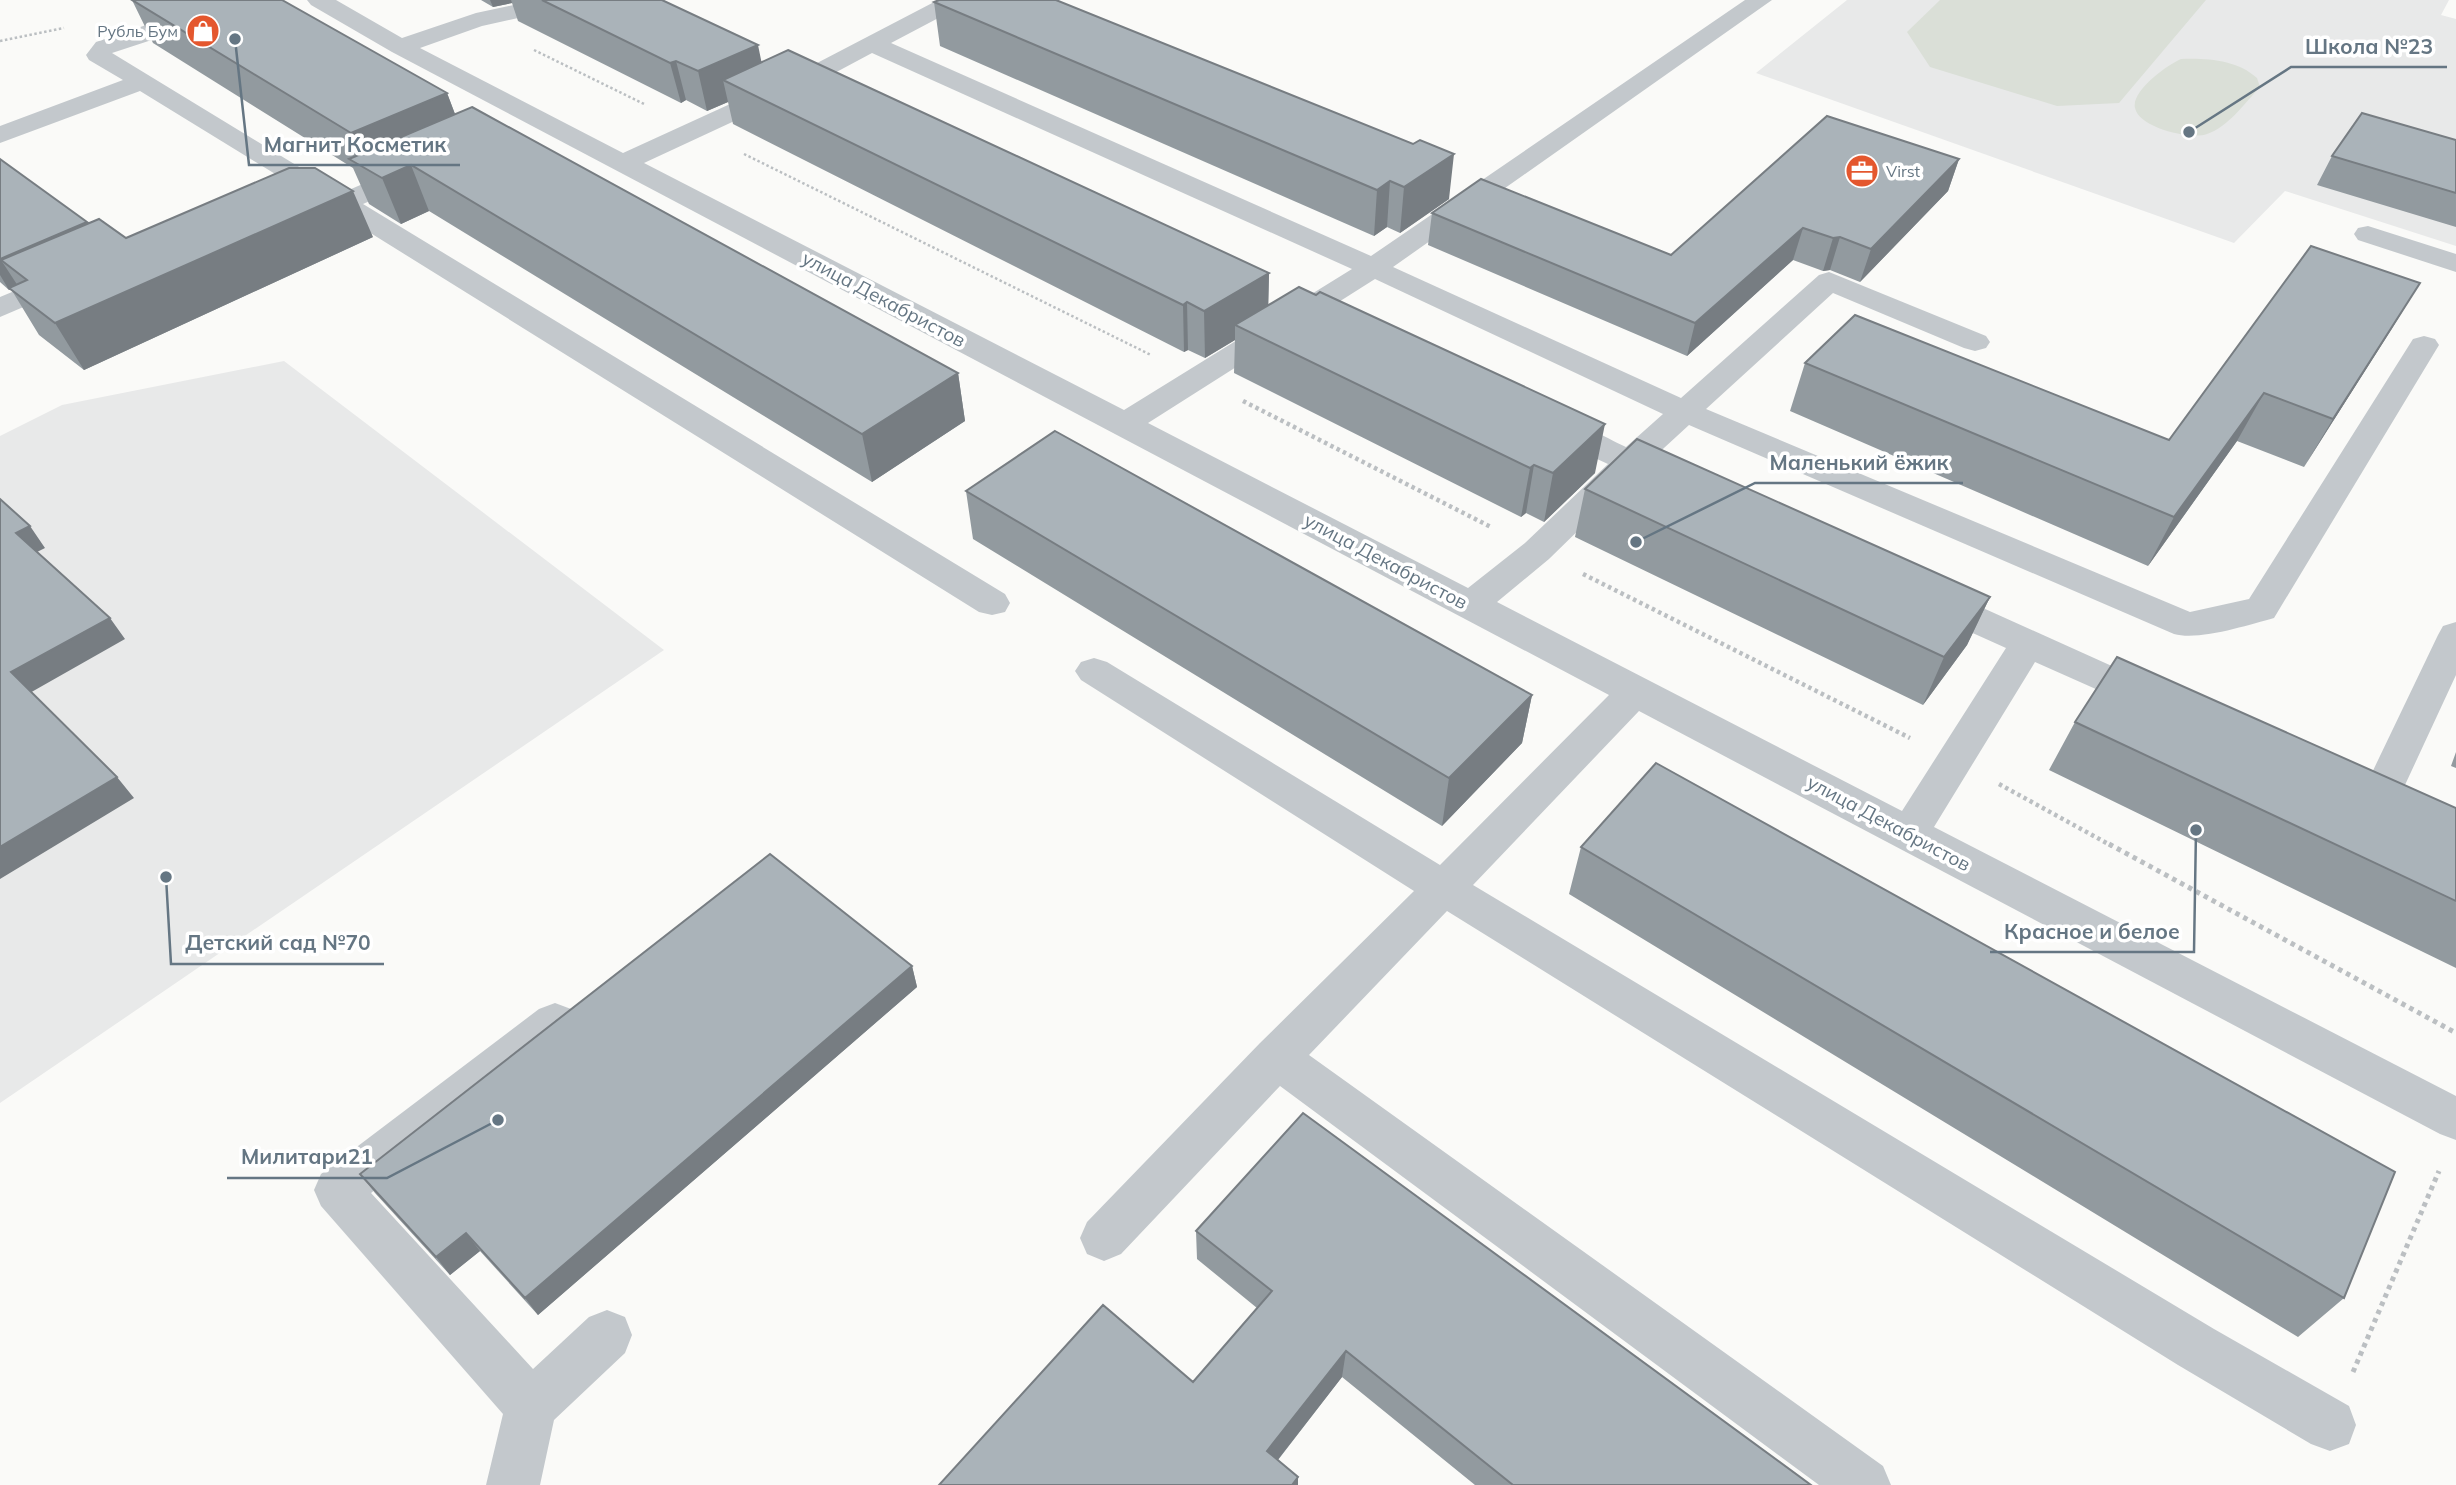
<svg xmlns="http://www.w3.org/2000/svg" width="2456" height="1485" font-family="Mulish,sans-serif">
	<rect width="100%" height="100%" fill="#fafaf8"/>
	<!-- built -->
	<path fill="#e8e9e9" d="M1847 0H2449L2441 15 2456 19V246L2285 191 2234 243 1756 73Z
		M284 361 664 650 0 1103V436L62 405Z"/>
	<!-- green -->
	<path fill="#dadfd7" d="M1940 0H2206L2119 103 2057 106 1930 67 1907 32Z
		M2181 59C2208 58 2237 60 2257 78L2260 87C2245 103 2228 127 2207 134 2191 140 2139 128 2135 108 2131 91 2167 65 2181 59Z"/>
	<g fill="none" stroke-linecap="round" stroke-linejoin="round">
		<!-- path-far2 -->
		<path stroke="#bbbfc2" stroke-width="2.5" stroke-dasharray="2.5 2.5" stroke-linecap="butt" d="M0 41 64 28
			M534 50 646 105
			M744 154 1151 355"/>
		<!-- path-far1 -->
		<path stroke="#bbbfc2" stroke-width="4.5" stroke-dasharray="3.5 3.5" stroke-linecap="butt" d="M1243 401 1491 527
			M1583 574 1910 738
			M1999 784 2112 846"/>
		<!-- path -->
		<path stroke="#bbbfc2" stroke-width="5" stroke-dasharray="4.5 4.5" stroke-linecap="butt" d="M2109 844 2456 1033
			M2353 1372 2439 1171"/>
		<!-- minor -->
		<path fill="#c3c8cc" fill-rule="evenodd" d="M220 0H262L258 5 112 53 342 193 404 166 413 164 422 166 426 172 422 178 363 204 1005 594 1010 603 1005 612 992 615 979 612 332 209 329 204 321 202 140 91 0 143V126L123 80 89 60 86 55 96 42Z
			M307 0H336L402 38 476 13 537 0H581L577 5 482 26 420 48 623 153 796 74 938 0H967L963 5 891 43 1371 256 1745 0H1772L1393 267 1681 398 1819 275 1829 272 1986 336 1990 342 1986 348 1975 351 1964 348 1833 293 1706 409 2190 612 2249 599 2413 339 2424 336 2435 339 2439 345 2274 618C2248 625 2199 641 2174 634L1689 425 1652 459 1677 470 1681 477 1677 484 1665 487 1634 476 1549 559 1497 602 1902 811 2006 648 1917 608 1912 599 1917 590 1930 587 1943 590 2165 690 2171 700 2165 710 2152 714 2035 662 1934 827 2456 1096V1140L2440 1134 1639 711 1473 885 2214 1329 2349 1406 2356 1425 2349 1444 2330 1451 2311 1444 2178 1365 1447 911 1309 1055 1883 1466 1891 1485H1819L1280 1086 1121 1254 1104 1261 1087 1254 1080 1238 1087 1222 1260 1043 1414 891 1081 680 1075 671 1081 662 1094 658 1107 662 1440 865 1609 695 392 52 311 5ZM872 53 1352 269 1124 410 644 163 814 84ZM1375 279 1663 414 1626 447C1601 436 1567 412 1540 419L1535 426 1540 433 1608 464 1525 543 1468 588 1148 423Z
			M2368 226 2456 254V272L2358 240 2354 234 2358 228Z
			M65 270 75 273 79 279 75 285 0 317V297Z
			M2456 622V675L2392 813C2372 819 2345 810 2334 791L2340 780 2354 776 2368 781 2438 635 2443 626Z
			M555 1003 571 1009 577 1022 571 1035 371 1193 533 1369 589 1317 607 1310 625 1317 632 1335 625 1353 554 1420 540 1485H486L503 1414 321 1206 314 1190 321 1174 539 1009Z"/>
	</g>
	<!-- wall -->
	<path fill="#929a9f" d="M132 0 447 93 455 114 958 373 965 421 872 482 429 211 401 224 369 204 353 168 153 43Z
		M481 0H662L762 62 1269 273 1268 305 1595 473 1544 522 1526 513 1521 517 1234 373 1235 340 1205 358 1188 350 1184 352 733 124 728 102 707 111 686 100 681 103 518 21 512 3 493 7Z
		M934 2 1449 199 1400 233 1387 227 1374 236 940 46Z
		M2456 140V227L2317 185 2332 156Z
		M0 159 88 223 126 238 373 237 84 370 39 335 11 289 9 290 0 282Z
		M1959 159 1948 191 1860 282 1830 270 1823 271 1793 260 1687 356 1428 245 1432 213 1671 255Z
		M2420 283 2304 467 2237 441 2148 566 1790 411 1805 363 2169 440Z
		M1585 489 1990 597 1967 645 1923 705 1575 537Z
		M966 491 1532 695 1522 743 1442 826 973 539Z
		M2075 722 2456 808V968L2049 770Z
		M2456 752V768L2451 766Z
		M1581 847 2344 1298 2298 1337 1569 894Z
		M912 966 917 987 538 1315 480 1251 450 1275 375 1193 360 1174Z
		M1196 1231 1811 1485H1475L1342 1377 1278 1460 1298 1477V1485H939L1193 1382 1257 1308 1197 1259Z"/>
	<!-- shaded-wall -->
	<path fill="#777d82" d="M490 0H511L512 3 493 7Z
		M758 45 766 84 723 80 728 102 707 111 698 71Z
		M676 61 686 100 681 103 670 63Z
		M447 93 464 138 366 168 351 133Z
		M1454 154 1449 199 1400 233 1404 187Z
		M1959 159 1948 191 1860 282 1871 249Z
		M411 165 429 211 401 224 382 178Z
		M1390 181 1387 227 1374 236 1377 190Z
		M353 191 373 237 84 370 55 323Z
		M87 222 102 249 27 280 1 260 18 286 9 290 0 275V259Z
		M1803 228 1793 260 1687 356 1695 323Z
		M1840 237 1830 270 1823 271 1833 238Z
		M1269 273 1268 320 1235 325V340L1205 358 1204 311Z
		M2420 283 2391 330 2304 467 2333 419Z
		M1187 302 1188 350 1184 352 1183 305Z
		M958 373 965 421 872 482 862 434Z
		M2264 393 2237 441 2148 566 2174 517Z
		M1605 424 1595 473 1544 522 1553 473Z
		M1534 465 1526 513 1521 517 1530 468Z
		M30 526 45 548 31 555 16 533Z
		M1990 597 1967 645 1923 705 1944 657Z
		M110 618 125 639 28 694 11 672Z
		M1532 695 1522 743 1442 826 1449 778Z
		M117 777 134 798 0 879V847Z
		M912 966 917 987 538 1315 525 1298Z
		M466 1233 480 1251 450 1275 436 1257Z
		M1346 1351 1342 1377 1266 1475 1267 1451Z
		M1298 1477V1485H1292Z"/>
	<!-- building -->
	<path fill="#aab3b9" stroke="#777d82" stroke-width="2" d="M132 0H282L447 93 351 133Z
		M542 0H662L758 45 698 71 676 61 670 63Z
		M939 0H1056L1413 144 1420 140 1454 154 1404 187 1390 181 1377 190 934 2Z
		M788 50 1269 273 1204 311 1187 302 1183 305 723 80Z
		M472 107 958 373 862 434 411 165 382 178 349 159Z
		M2362 113 2456 140V193L2332 156Z
		M1827 116 1959 159 1871 249 1840 237 1833 238 1803 228 1695 323 1432 213 1481 179 1671 255Z
		M0 159 87 222 0 259Z
		M289 168H315L353 191 55 323 9 288 27 280 1 260 99 219 126 238Z
		M2311 246 2420 283 2333 419 2264 393 2174 517 1805 363 1855 315 2169 440Z
		M1299 287 1316 295 1320 292 1605 424 1553 473 1534 465 1530 468 1235 325Z
		M1055 431 1532 695 1449 778 966 491Z
		M1637 439 1990 597 1944 657 1585 489Z
		M0 499 30 526 16 533 110 618 11 672 117 777 0 847Z
		M2117 657 2456 808V901L2075 722Z
		M1656 763 2395 1172 2344 1298 1581 847Z
		M770 854 912 966 525 1298 466 1233 436 1257 360 1174Z
		M1303 1113 1811 1485H1513L1346 1351 1267 1451 1298 1477 1292 1485H939L1103 1305 1193 1382 1272 1291 1196 1231Z"/>
	<!-- icons -->
	<defs>
		<symbol id="shop-disc" viewBox="-11 -11 22 22"><circle r="9.5" fill="#e4572e" stroke="#fff"/><path d="M-5-2.5h2.3a2.7 3.5 0 0 1 5.4 0H5L5.5 6h-11ZM-1.5-2.5h3a1.5 2.3 0 0 0-3 0Z" fill="#fff"/></symbol>
		<symbol id="office-disc" viewBox="-11 -11 22 22"><circle r="9.5" fill="#e4572e" stroke="#fff"/><path d="M-6-3h4V-5.5h4V-3h4V5H-6ZM-1-4.5V-3h2v-1.5ZM-6 0V1H6V0Z" fill="#fff"/></symbol>
	</defs>
	<g fill-rule="evenodd">
		<use href="#shop-disc" x="184" y="12" width="38" height="38"/>
		<use href="#office-disc" x="1843" y="152" width="38" height="38"/>
	</g>
	<g text-anchor="middle" dominant-baseline="central" stroke-width="7" stroke-linejoin="round" paint-order="stroke">
		<!-- far-poi labels -->
		<g font-size="16" fill="#657683" stroke="#fff" text-anchor="end">
			<text x="178" y="31">Рубль Бум</text>
			<text x="1886" y="171" text-anchor="start">Virst</text>
		</g>
		<!-- street labels -->
		<g font-size="19" fill="#657683" stroke="#fff">
			<text transform="translate(884 299) rotate(28)">улица Декабристов</text>
			<text transform="translate(1386 561) rotate(28)">улица Декабристов</text>
			<text transform="translate(1889 823) rotate(28)">улица Декабристов</text>
		</g>
	</g>
	<!-- callouts -->
	<path fill="none" stroke="#657683" stroke-width="2.5" d="M2189 132L2291 67H2447M235 39L249 165H460M1636 542L1755 483H1963M2196 830L2194 952H1990M166 877L171 964H384M498 1120L387 1178H227"/>
	<g fill="#657683" stroke="#fff" stroke-width="2.5">
		<circle cx="2189" cy="132" r="7"/>
		<circle cx="235" cy="39" r="7"/>
		<circle cx="1636" cy="542" r="7"/>
		<circle cx="2196" cy="830" r="7"/>
		<circle cx="166" cy="877" r="7"/>
		<circle cx="498" cy="1120" r="7"/>
	</g>
	<g font-size="21" text-anchor="middle" font-weight="bold" fill="#657683" stroke="#fff" stroke-width="7" stroke-linejoin="round" paint-order="stroke">
		<text x="2369" y="54">Школа №23</text>
		<text x="355" y="152">Магнит Косметик</text>
		<text x="1859" y="470">Маленький ёжик</text>
		<text x="2092" y="939">Красное и белое</text>
		<text x="278" y="950">Детский сад №70</text>
		<text x="307" y="1164">Милитари21</text>
	</g>
</svg>
